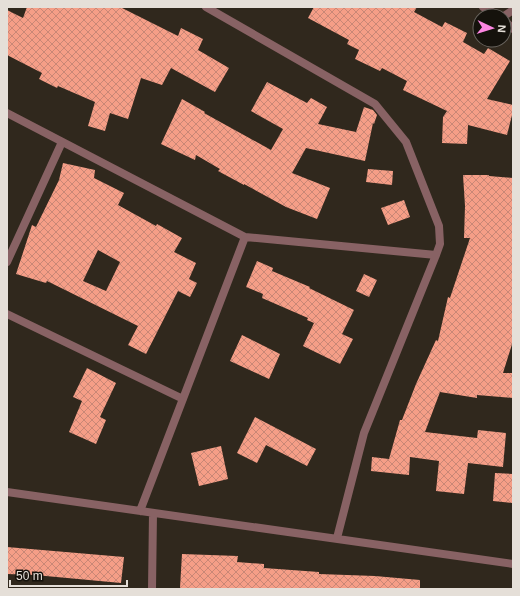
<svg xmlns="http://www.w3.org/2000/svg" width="520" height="596" font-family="Helvetica,sans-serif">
	<defs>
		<pattern id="building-cross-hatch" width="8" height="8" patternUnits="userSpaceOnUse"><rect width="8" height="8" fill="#f59e87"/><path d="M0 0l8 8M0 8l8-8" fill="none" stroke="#c98776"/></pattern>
	</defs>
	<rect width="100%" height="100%" fill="#30281d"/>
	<!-- building -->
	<path fill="url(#building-cross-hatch)" fill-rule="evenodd" d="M27 7H120L178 36 181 28 203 39 198 50 229 68 215 92 171 68 162 85 141 78 128 119 110 113 105 131 88 126 95 102 58 86 57 88 39 79 42 73 7 55V10L23 18Z
		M314 7H417L414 12 442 27 445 22 467 33 463 42 484 54 488 48 510 61 487 99 513 105V111L507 135 468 125 467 144 442 143 443 117 447 111 403 90 407 81 382 68 380 71 355 59 359 50 347 44 349 40 308 18Z
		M267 82 307 103 311 98 327 107 318 124 356 132 364 107 373 110 377 115 374 124 373 123 365 161 306 148 292 173 330 188 317 219 286 207 244 184V185L218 171 220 169 196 155 195 160 161 144 182 99 205 112 204 113 271 150 283 129 251 111Z
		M63 163 95 170 94 178 124 193 118 205 156 226 157 224 182 238 174 252 196 263 189 279 197 283 190 297 178 291 146 354 128 345 138 326 47 281 46 283 16 274 32 225 36 227 59 180ZM98 250 120 262 106 291 83 281Z
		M368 169 393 171 392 185 366 182Z
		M463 175H489V176L513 178V341L503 373H513V398L477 395V398L440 392 425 432 477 438 478 430 506 433 503 467 468 463 464 494 436 491 439 461 410 457 409 475 371 471 372 457 389 459 400 420H402L416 384 436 340 438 341 448 297 450 298 470 238H464L465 206Z
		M404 200 410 217 388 225 381 208Z
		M257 261 273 268 272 271 310 287 309 288 354 310 342 334 353 339 340 364 303 346 314 323 307 320 308 318 262 298 263 294 246 287Z
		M364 274 377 280 369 297 356 291Z
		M242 335 280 354 269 379 230 361Z
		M87 368 116 383 100 417 106 420 96 444 69 432 82 401 73 397Z
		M255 417 316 449 307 466 266 445 257 463 237 453Z
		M221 446 228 479 199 486 191 453Z
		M495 473 513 474 512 503 493 501Z
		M7 547 124 557 121 583 35 575 7 574Z
		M182 554 238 556 237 562 264 564V568L319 572V574L375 576 420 580V589H210L180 588Z"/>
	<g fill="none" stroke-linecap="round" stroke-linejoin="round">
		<!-- minor -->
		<path stroke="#886264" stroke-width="8" d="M206 7 375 104 406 142 439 226 440 244 436 255 364 433 337 538
			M483 7 499 16
			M504 16 513 10
			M504 20 513 29
			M7 113 245 237 436 255
			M7 262 62 142
			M7 314 183 399
			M7 492 513 564
			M140 511 245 237
			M152 589 153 513"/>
	</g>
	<!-- border -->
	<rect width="520" height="596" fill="none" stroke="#e5dfd8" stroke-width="16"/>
	<!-- north arrow -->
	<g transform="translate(492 28) rotate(94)"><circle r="19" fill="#15120c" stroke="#68645e"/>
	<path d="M0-3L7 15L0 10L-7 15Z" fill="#fd86e2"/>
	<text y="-6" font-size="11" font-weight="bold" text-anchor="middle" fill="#e5dfd8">N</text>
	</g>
	<!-- scale -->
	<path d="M10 580v6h117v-6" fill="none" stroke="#e5dfd8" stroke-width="2"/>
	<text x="16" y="580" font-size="12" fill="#e5dfd8" stroke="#15120c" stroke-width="3" paint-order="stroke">50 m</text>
</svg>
